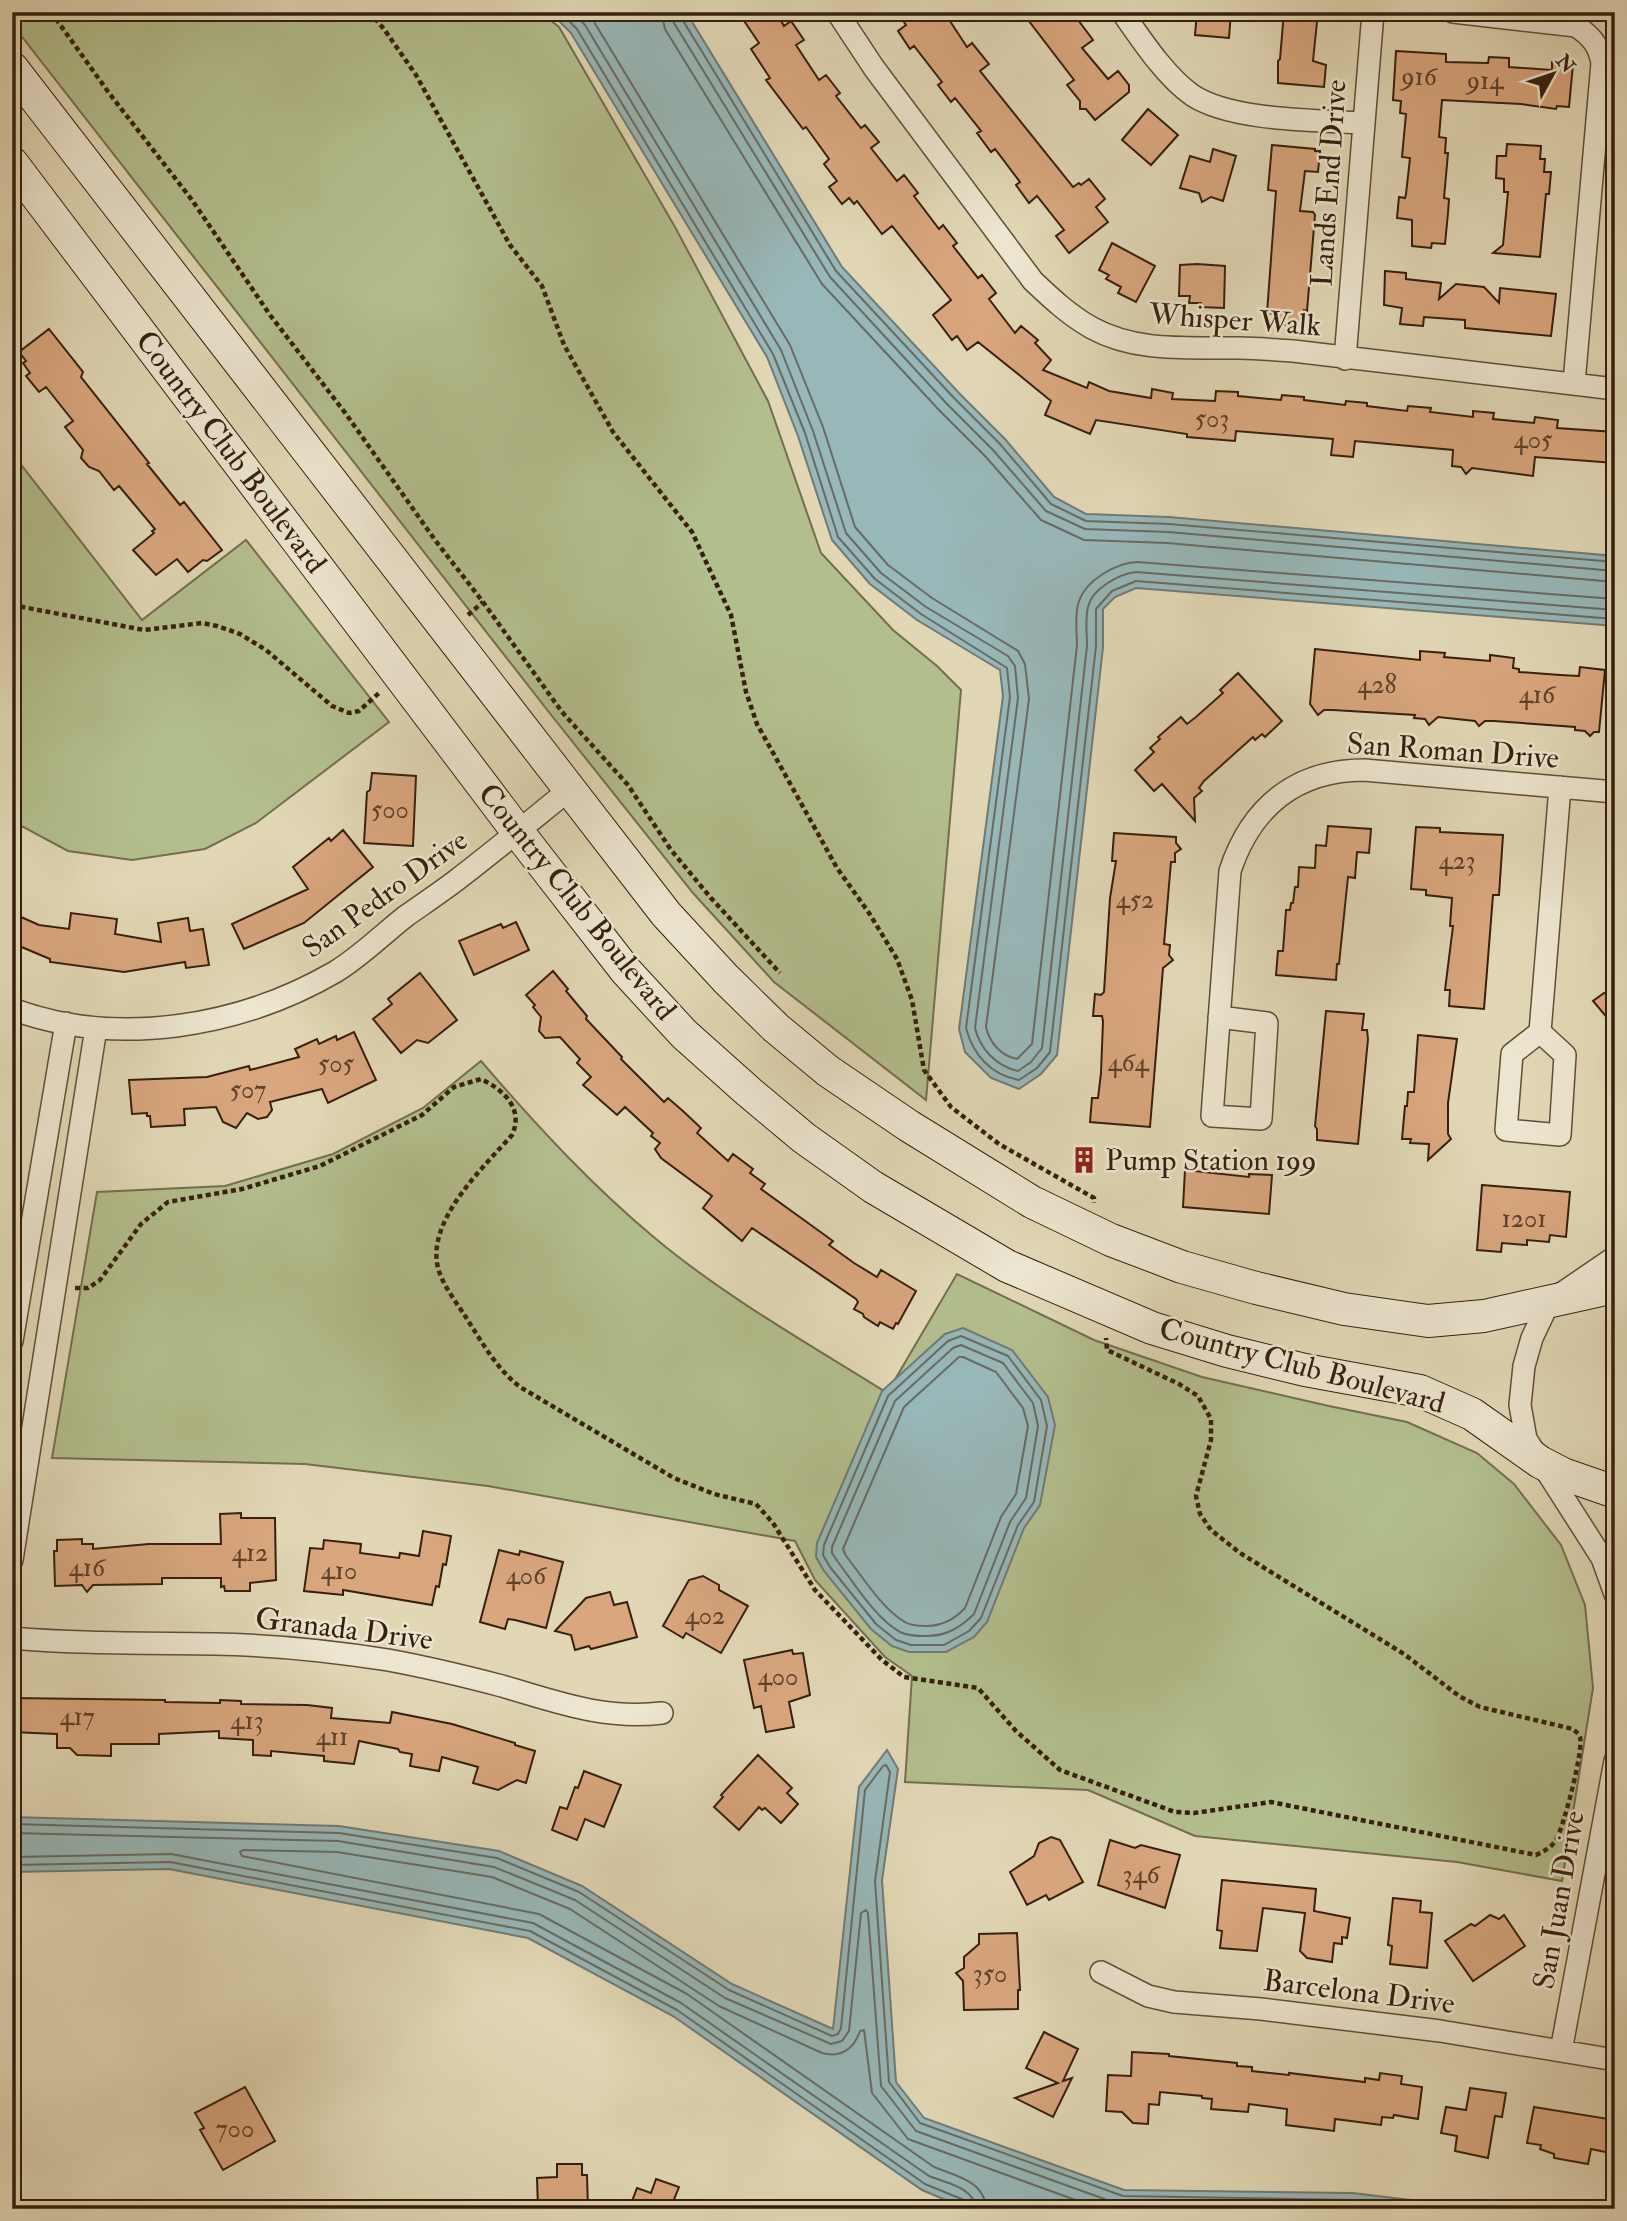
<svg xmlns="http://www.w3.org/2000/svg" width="1627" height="2221" font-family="'IM FELL Double Pica',serif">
	<rect width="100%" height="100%" fill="#e1d7b5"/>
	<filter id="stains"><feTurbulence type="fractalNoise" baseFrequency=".00286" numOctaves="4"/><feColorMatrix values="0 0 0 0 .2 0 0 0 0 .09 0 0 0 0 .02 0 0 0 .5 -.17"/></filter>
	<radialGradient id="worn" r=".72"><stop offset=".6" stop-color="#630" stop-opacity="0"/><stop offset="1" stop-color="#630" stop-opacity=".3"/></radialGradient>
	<!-- green -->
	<path fill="#b3be8d" stroke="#746e4e" stroke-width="2" d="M12 12H540L559 27 675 227 768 401 821 553 893 630 937 666 961 690 926 1100 774 982 693 893 548 711 12 24Z
		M12 453 142 620 246 540 389 722 256 823 205 849 132 860 68 851 12 821Z
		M481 1061C535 1124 592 1186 656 1239 727 1298 809 1344 887 1393L957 1274 1094 1340 1202 1377 1329 1406 1407 1422 1477 1453 1514 1484 1561 1545 1585 1605 1593 1688 1562 1881 1457 1862 1195 1836 1088 1790 905 1782 912 1676 885 1657 815 1580 795 1541 488 1486 305 1464 52 1458 97 1192 225 1186 333 1154 423 1108Z"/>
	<!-- water -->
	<path fill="#98b7b8" stroke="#717a74" stroke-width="2" d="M550 12H686L842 267 959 393 1005 439 1054 497 1086 514 1169 517 1615 556V626L1136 588 1115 597 1103 609V647L1057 1055 1041 1074 1019 1089 991 1078 965 1052 959 1029 1003 696 1000 670 917 620 870 584 832 540 798 436 767 357 571 33Z
		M963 1328 1012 1350 1048 1397 1055 1425 1040 1505 1024 1528 987 1622 974 1637 946 1652H909L892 1646 871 1629 824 1571 816 1557 817 1543 882 1391 945 1334Z
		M887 1750 898 1769 882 1880 896 2082 924 2118 1124 2190 1352 2193 1486 2209H967L922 2190 673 2016 528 1938 169 1869 12 1872V1817L339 1826 499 1851 582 1886 732 1984 833 2029 859 1787Z"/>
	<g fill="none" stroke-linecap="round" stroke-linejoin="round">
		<!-- shore -->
		<path stroke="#676b63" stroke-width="2" d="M560 12 577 29 773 354 805 433 838 537 875 579 921 614 1007 668 1010 697 966 1028C973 1055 991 1075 1019 1080L1037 1068 1050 1052 1096 646V609L1112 591 1136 581 1615 619
			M573 12 585 25 781 350 813 431 846 533 881 573 926 607 1008 656 1015 666 1018 698 975 1028C980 1049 996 1066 1018 1071L1031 1062 1042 1048 1087 646C1087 633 1085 619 1088 607 1092 588 1120 574 1136 572L1615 610
			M588 12 790 345 823 427 855 527 888 565 932 598 1018 651 1025 664 1029 699 986 1027C989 1042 1001 1056 1017 1059L1032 1044 1077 645C1077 632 1074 614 1079 601 1086 580 1116 563 1137 562L1615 599
			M661 12 665 29 822 284 940 411 986 457 1041 520 1084 540 1167 543 1615 582
			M672 12 674 23 830 277 947 404 993 450 1046 511 1085 529 1168 532 1615 571
			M681 12 682 19 836 271 954 398 1000 444 1051 504 1086 521 1169 524 1615 562
			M961 1336 1008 1356 1041 1400 1047 1426 1034 1502 1018 1525 981 1618 969 1631 944 1645H911L896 1640 876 1624 830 1567 823 1555 824 1545 888 1396 948 1341Z
			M961 1345 1003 1363 1033 1403 1038 1426 1026 1498 1010 1522 974 1614C960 1628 946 1636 926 1636 917 1636 908 1636 900 1632 876 1619 854 1583 838 1562L832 1553V1547L895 1401 953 1348Z
			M959 1357H963L996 1372 1023 1408 1028 1426 1016 1494 1001 1517 965 1608C954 1620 942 1626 926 1626 919 1626 911 1626 905 1622 883 1610 862 1576 846 1556L843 1549 904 1407Z
			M12 1824 339 1833 497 1858 579 1892 729 1990 832 2036 838 2034 841 2028 865 1790 883 1766 886 1765 890 1772 875 1881 889 2082 920 2123 1123 2196 1352 2200 1426 2209
			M12 1833 338 1841 494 1867 575 1900 725 1998 831 2044 842 2041 849 2031 861 1913 866 1910 868 1913 881 2086 916 2131 1121 2205 1351 2209
			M12 1857 171 1854 533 1923 681 2003 929 2176C946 2183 974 2187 976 2209
			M12 1865 170 1862 530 1931 677 2010 925 2184 964 2200 967 2209
			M986 2209C985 2181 956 2176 934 2167L687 1994 539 1914 242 1856 240 1852 243 1850 337 1852 492 1877 570 1909 719 2006 822 2053C841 2058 854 2049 860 2031L864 2030 872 2093 908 2139 1100 2209"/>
	</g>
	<!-- building -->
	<path fill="#d9a67e" stroke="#361f0e" stroke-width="2" d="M738 12H776L784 26 791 21 804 40 796 45 819 80 826 75 840 93 836 96 861 128 865 125 879 142 871 148 897 181 904 175 918 193 914 196 939 229 943 225 957 243 953 246 978 278 982 275 996 293 989 299 1015 333 1021 326 1038 340 1035 343 1051 360 1043 370 1087 388 1089 382 1109 391 1151 398 1152 389 1173 393 1172 399 1215 401 1216 391 1238 392V396L1281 400 1282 395 1304 397V400L1345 405 1346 401 1367 403V406L1407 411 1408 406 1431 408 1430 412 1473 417V411L1494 413 1493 419 1534 423 1535 417 1558 420 1557 428 1615 432V463L1535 457 1533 476 1472 468 1466 474 1461 467 1452 466 1453 450 1355 441 1353 457 1331 455 1333 439 1236 431 1235 441 1187 437V434L1096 420 1090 434 1045 415 1051 401 1018 374 978 342 967 350 957 336 952 340 933 315 951 300 892 226 882 234 857 201 854 204 849 198 842 204 829 187 837 181 824 164 829 159 806 127 803 129 766 80 770 78 751 49 759 43Z
		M897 12H944L967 47 972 43 989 64 980 71 1073 187 1079 183 1081 185 1089 179 1105 199 1096 207 1108 222 1069 253 1056 236 1064 230 1037 196 1029 203 1016 185 1020 182 995 149 991 152 977 133 981 131 955 98 951 102 938 85 942 82 914 46 910 49 898 31 906 25Z
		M1022 12H1072L1093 40 1082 48 1108 79 1118 71 1129 85V92L1095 120 1086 109H1080V101L1067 85 1074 80Z
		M1197 12H1231L1229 38 1195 35Z
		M1284 12H1318L1313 61 1326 65 1324 87 1278 83V61L1280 59Z
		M1396 51 1446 54V62L1488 63 1489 57 1509 58V67L1552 70V62L1573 64 1569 107 1557 106 1556 109 1521 104 1442 100 1439 137 1446 138 1445 153H1448L1444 198 1449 199 1448 213 1445 244 1432 243 1431 248 1412 246V220L1397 218 1399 197 1405 198 1406 194 1410 158 1402 157 1406 114 1400 113 1401 101 1393 100Z
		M1148 109 1178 135 1151 165 1122 140Z
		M1507 144 1541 146 1540 159H1545L1544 172H1551L1549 194H1546L1540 257 1493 253 1503 245 1508 192H1504V179L1496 178 1497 156H1506Z
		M1272 145 1315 149V151H1320L1318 172 1305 171 1300 211 1313 212 1315 215 1307 311 1304 310 1303 326 1274 324V314L1267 313 1276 191 1268 190Z
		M1213 149 1236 156 1223 201 1211 197 1202 202 1199 193 1180 188 1190 156 1210 162Z
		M1112 243 1155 266 1136 302 1118 293 1121 287 1106 279 1109 275 1099 270Z
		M1197 264 1225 266 1224 308 1201 307V303H1189L1190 296H1179L1180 265Z
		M1385 271 1406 273V279L1441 283 1439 299 1456 284 1484 287 1499 303 1500 288 1556 294 1551 336 1465 328V320L1424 317 1423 326 1400 324 1402 308 1384 305Z
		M49 329 83 372 81 377 149 463 147 464 180 505 184 502 222 550 207 561 203 560 188 572 177 559 156 575 133 550 154 533 152 531 155 529 119 486 114 490 99 471 89 467 81 458 83 450 65 427 73 421 46 387 39 392 26 376 30 373 23 363 26 361 19 352Z
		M1315 649 1420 660V651L1445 653 1444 657 1490 661V655L1514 658 1513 668 1519 669V672L1560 675 1579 676 1580 667 1605 670 1599 732H1594L1590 736 1585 731 1575 730V727L1494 721H1485L1479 726 1475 721 1438 717 1429 725 1425 719 1414 718 1415 715 1333 710H1324L1318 715 1310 704Z
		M1238 673 1282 721 1265 737 1262 734 1255 740 1253 737 1204 781 1199 788 1202 791 1194 798 1195 821 1162 784 1154 791 1135 770 1154 752 1150 748 1160 739 1158 737 1181 717 1187 724 1196 717 1223 693 1220 690Z
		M372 773 416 776 413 846 364 843 367 792 370 790Z
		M1328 826 1371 829 1369 853 1357 852 1355 878 1348 877 1339 964H1337L1336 980 1276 975 1278 951H1283L1286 910H1290L1291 903H1293L1295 887H1298L1299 867 1315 868 1316 845 1326 846Z
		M1416 827 1440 828V832L1503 835 1499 895H1493L1484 1009 1449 1006 1450 990H1445L1453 926H1450L1452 898 1426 895V890L1411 889Z
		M343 830 373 867 304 923 244 949 232 924 308 889 293 867 329 838 331 841Z
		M1114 833 1176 837V843L1181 849 1175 853V862H1171L1164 944 1170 945 1169 955 1173 960 1163 968 1150 1127 1090 1122 1092 1098H1098L1101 1073 1103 1021 1102 1016H1093L1095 994 1101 995 1104 992 1110 898 1116 861H1112Z
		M12 913 39 925 69 929 71 913 117 919 115 934 161 942 158 923 188 918 190 931 203 929 209 965 186 968 185 962 124 972 50 962V959L12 943Z
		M516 922 529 950 474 975 459 941 501 924 503 928Z
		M553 971 568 989 566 991 587 1016 586 1019 622 1057 621 1059 664 1102 668 1098 684 1112 701 1128 697 1133 728 1161 733 1154 753 1169 750 1173 765 1184 761 1189 833 1241 829 1245 854 1263 877 1277 881 1270 916 1291 898 1324 896 1323 893 1329 880 1322 878 1326 864 1317 863 1314 854 1309 858 1302 856 1299 752 1228 742 1241 703 1208 712 1196 661 1158 655 1149 660 1143 651 1136 653 1133 625 1107 617 1115 583 1085 591 1077 577 1063 580 1059 560 1037 545 1038 539 1031 541 1017 533 1007 535 1005 526 995Z
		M420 973 457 1020 428 1043 417 1040 401 1053 373 1019 392 1004 388 999Z
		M1604 993 1615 994V1027L1593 1001Z
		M1326 1011 1364 1014 1362 1030H1367L1368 1039 1358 1144 1317 1140V1129L1315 1126Z
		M354 1032 376 1080 328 1103 322 1089 270 1102 272 1110 267 1117 258 1119 247 1113 236 1128 223 1122 216 1107 184 1109 185 1125 151 1127 150 1116H147V1113L132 1114 129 1080 207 1077 249 1066 250 1070 299 1057 295 1049 317 1039 319 1044 336 1036 337 1040Z
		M1418 1035 1457 1039 1448 1103V1134L1451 1139 1428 1160 1429 1144 1410 1143 1411 1139H1402L1405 1106H1407L1408 1092H1414Z
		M1185 1170 1249 1177V1174L1272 1175 1269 1214 1183 1207Z
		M1482 1185 1570 1192 1566 1237 1550 1235 1549 1242 1527 1240V1245L1502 1243 1501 1252 1477 1250Z
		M241 1513V1518H275L276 1580 250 1583V1591H225L224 1586 221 1587V1578H162V1584L93 1585 87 1592 82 1585 55 1586 54 1551H57V1540L82 1539V1544H93V1549L149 1544H221L220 1514Z
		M423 1531 451 1536 446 1565 443 1564 439 1587 436 1586 432 1605 343 1590V1595L304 1591 310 1548 323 1549 324 1540 361 1544 360 1553 399 1558 400 1553 419 1556Z
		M499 1550 519 1555 520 1551 563 1562 546 1628 515 1620 508 1619 505 1629 480 1622Z
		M703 1576 719 1585V1590L748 1606 721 1653 686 1633 683 1638 663 1626 689 1580Z
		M610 1592 614 1605 627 1602 637 1637 591 1649 589 1646 575 1650 571 1635 555 1631 586 1598Z
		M792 1650 793 1654 803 1653 810 1695 789 1702 794 1727 766 1732 761 1706 754 1708 744 1660Z
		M12 1698 165 1700V1702L220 1703V1700L241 1701V1704L307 1705 332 1708 331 1718 390 1723 392 1712 452 1724 515 1743V1745L535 1751 526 1783 517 1780 498 1790 473 1783 478 1767 442 1757 439 1771 410 1766 412 1754 400 1752 398 1749 359 1741 354 1764 324 1761V1756L271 1751V1756L253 1755V1740L219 1738V1731L159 1734V1744H111V1756L77 1755 70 1748H57V1734L12 1732Z
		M758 1755 792 1788 787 1793 798 1804 781 1823 765 1808 762 1810 759 1807 739 1830 714 1807 723 1797 721 1795Z
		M584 1771 621 1785 604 1827 585 1819 577 1840 552 1830 560 1807 567 1809 575 1787 578 1788Z
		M1051 1837 1060 1840 1083 1882 1049 1900 1046 1895 1027 1905 1010 1872 1034 1856 1039 1843Z
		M1110 1840 1135 1848 1141 1845 1180 1855 1165 1908 1098 1885Z
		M1222 1880 1316 1889 1314 1911 1350 1918 1347 1938 1342 1937V1944L1334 1943 1332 1962 1307 1958 1300 1951 1305 1913 1263 1908 1257 1951 1220 1948 1222 1931 1217 1930Z
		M1393 1898 1421 1901 1420 1912 1432 1913 1427 1968 1390 1964 1392 1946 1388 1945Z
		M1490 1915 1499 1919 1504 1915 1525 1946 1473 1981 1445 1941 1471 1924 1475 1926Z
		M1017 1933 1020 1990H1018V2009L964 2010 963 1981 956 1973 964 1968V1957L979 1944V1934Z
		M1044 2032 1078 2049 1063 2081 1072 2078 1053 2117 1015 2098 1058 2083 1026 2068Z
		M1132 2052 1169 2054V2056L1237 2063V2066L1252 2067V2071L1289 2075V2073L1365 2082V2078L1379 2080 1380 2073 1402 2076 1401 2084 1422 2087 1418 2119 1394 2115 1393 2118 1382 2117 1381 2125 1335 2119 1334 2131 1286 2125 1287 2109 1249 2104 1248 2112 1211 2109 1212 2099 1202 2098V2096L1160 2092 1159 2105 1149 2104 1148 2124 1133 2123 1122 2112 1106 2111 1108 2075 1131 2076Z
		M245 2087 275 2141 223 2170 200 2130 204 2128 195 2113Z
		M1470 2088 1506 2093 1502 2117 1495 2116 1488 2158 1455 2151 1457 2136 1441 2133 1446 2107 1466 2110Z
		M1534 2107 1615 2120V2154L1591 2149 1588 2164 1554 2158V2154L1540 2149 1541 2145 1527 2143Z
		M557 2164H582V2175H587L588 2209H538L537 2178 557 2177Z
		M656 2179 679 2187 673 2202 688 2209H629L637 2188 651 2193Z"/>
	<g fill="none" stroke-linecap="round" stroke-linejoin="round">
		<defs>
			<path id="street" d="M837 12 874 68 1033 281C1052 299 1069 315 1092 328 1138 353 1189 347 1239 348 1257 348 1275 350 1293 351L1615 389
				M1122 12C1141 39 1165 76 1192 95 1231 121 1315 120 1362 123
				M1453 12 1576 26C1591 36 1599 45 1602 63L1574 383
				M1345 359 1373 12
				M12 1009C117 1048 240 1027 335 972 360 957 383 934 406 916 423 904 441 892 458 879 496 850 533 819 570 789
				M1219 1017 1267 1023 1261 1119 1212 1116 1230 871C1251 807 1296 770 1364 770L1615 792
				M1540 1032 1565 1055 1560 1135 1506 1130 1512 1054 1540 1032 1560 787
				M1615 1257 1549 1302 1532 1338 1524 1366 1520 1405 1526 1439 1602 1558 1615 1594
				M12 1341 66 1023
				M12 1560 96 1028
				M12 1638C80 1644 146 1643 214 1644 272 1645 331 1651 388 1660 426 1667 464 1676 502 1686 557 1702 604 1720 662 1713
				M1101 1972 1148 1996 1174 2002 1261 2009 1440 2031 1615 2060
				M1561 2051 1615 1761"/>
			<path id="secondary" d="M12 68 666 914 726 979 776 1028 828 1071 909 1126 1032 1202 1111 1240 1182 1267 1256 1288 1344 1309 1428 1321 1484 1316 1615 1287
				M12 163 517 831 626 971 684 1034 749 1092 804 1138 873 1187 1007 1266 1152 1328 1227 1351 1305 1370 1420 1391 1472 1414 1540 1462 1563 1474 1615 1492"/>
		</defs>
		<!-- street casing -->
		<use href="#street" stroke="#614d38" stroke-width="24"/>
		<!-- secondary casing -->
		<use href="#secondary" stroke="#361f0e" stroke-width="34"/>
		<!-- path -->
		<path stroke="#361f0e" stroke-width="4.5" stroke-dasharray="5 3.5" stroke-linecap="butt" d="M51 12 109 93 192 200 270 315 346 414 435 540 483 602 562 712 628 785 671 850 711 898 780 973
			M369 12 384 29 416 75 510 245 542 286 564 345 613 432 692 532 731 615 746 692 757 724 837 868 869 913 897 959 912 1000 924 1070 951 1107 999 1144 1094 1198V1203
			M12 605 144 630 202 623 217 626 240 634 266 650 332 706 349 713 359 711 379 693
			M468 615 483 602
			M75 1288H88L100 1280 141 1224 168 1202 242 1189 320 1166 422 1115 454 1087 481 1079C504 1090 524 1109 512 1135 484 1167 426 1220 438 1268 443 1286 457 1303 467 1319 483 1344 497 1369 520 1387L674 1478 714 1494 756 1504 773 1523 815 1590 882 1660 904 1677 978 1688 1016 1731 1060 1770 1175 1812 1194 1813 1271 1802 1536 1855C1544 1851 1553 1847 1557 1838 1564 1825 1584 1749 1580 1737 1579 1734 1576 1732 1573 1729L1480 1707 1459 1696 1404 1654 1240 1553 1211 1530 1200 1514 1196 1496 1211 1440V1419L1198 1396 1179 1384 1107 1350 1106 1338"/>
		<!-- street -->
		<use href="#street" stroke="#ece5cf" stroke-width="21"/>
		<!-- secondary -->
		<use href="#secondary" stroke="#ece5cf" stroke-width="32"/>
	</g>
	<!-- icons -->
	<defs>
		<symbol id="building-bare" viewBox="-9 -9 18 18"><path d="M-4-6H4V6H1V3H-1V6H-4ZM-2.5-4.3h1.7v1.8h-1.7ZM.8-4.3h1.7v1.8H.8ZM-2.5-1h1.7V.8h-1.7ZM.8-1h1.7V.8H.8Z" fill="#8f2418" stroke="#ece5cf" stroke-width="2.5" paint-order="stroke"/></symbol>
	</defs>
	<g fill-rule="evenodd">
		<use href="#building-bare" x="1065" y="1141" width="38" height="38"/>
	</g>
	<g text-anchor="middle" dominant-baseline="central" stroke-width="5" stroke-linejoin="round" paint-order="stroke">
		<!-- number labels -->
		<g font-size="26" fill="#5f412a">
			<text x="1419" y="77">916</text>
			<text x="1485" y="81">914</text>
			<text x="1212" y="419">503</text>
			<text x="1533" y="440">405</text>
			<text x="1377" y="685">428</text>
			<text x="1537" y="695">416</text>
			<text x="390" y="810">500</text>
			<text x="1457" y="861">423</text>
			<text x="1135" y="900">452</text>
			<text x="1128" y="1063">464</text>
			<text x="336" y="1064">505</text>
			<text x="248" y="1090">507</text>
			<text x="1524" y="1219">1201</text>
			<text x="250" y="1553">412</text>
			<text x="87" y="1568">416</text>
			<text x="339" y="1571">410</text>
			<text x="526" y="1576">406</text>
			<text x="705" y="1616">402</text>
			<text x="778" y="1677">400</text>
			<text x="77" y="1717">417</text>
			<text x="247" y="1721">413</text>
			<text x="332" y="1737">411</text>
			<text x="1141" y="1875">346</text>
			<text x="990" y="1974">350</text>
			<text x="235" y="2129">700</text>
		</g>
		<!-- street labels -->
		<g font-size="30" fill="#361f0e" stroke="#ece5cf">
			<text transform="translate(1329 183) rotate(-86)">Lands End Drive</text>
			<text transform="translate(1235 320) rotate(4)">Whisper Walk</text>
			<text transform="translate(231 452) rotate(53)">Country Club Boulevard</text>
			<text transform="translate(1453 751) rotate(4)">San Roman Drive</text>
			<text transform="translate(385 894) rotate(-36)">San Pedro Drive</text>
			<text transform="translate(577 902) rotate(51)">Country Club Boulevard</text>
			<text transform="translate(1302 1366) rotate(15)">Country Club Boulevard</text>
			<text transform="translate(344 1629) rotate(7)">Granada Drive</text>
			<text transform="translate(1559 1900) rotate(-80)">San Juan Drive</text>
			<text transform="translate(1359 1992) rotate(7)">Barcelona Drive</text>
		</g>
		<!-- poi labels -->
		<g font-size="30" fill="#361f0e" stroke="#ece5cf" text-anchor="start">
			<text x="1105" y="1160">Pump Station 199</text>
		</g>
	</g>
	<!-- margin -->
	<rect width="1627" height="2221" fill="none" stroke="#e1d7b5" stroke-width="42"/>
	<rect x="14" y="14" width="1599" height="2193" fill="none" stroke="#361f0e" stroke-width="3.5"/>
	<rect x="21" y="21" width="1585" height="2179" fill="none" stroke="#361f0e" stroke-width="2"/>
	<!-- north arrow -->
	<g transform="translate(1553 74) rotate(50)" stroke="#ece5cf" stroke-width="5" paint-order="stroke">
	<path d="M0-5L12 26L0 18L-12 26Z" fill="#361f0e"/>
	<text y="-10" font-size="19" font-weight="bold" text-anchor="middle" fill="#361f0e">N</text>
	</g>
	<rect width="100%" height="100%" filter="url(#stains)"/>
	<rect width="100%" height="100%" fill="url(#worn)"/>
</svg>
